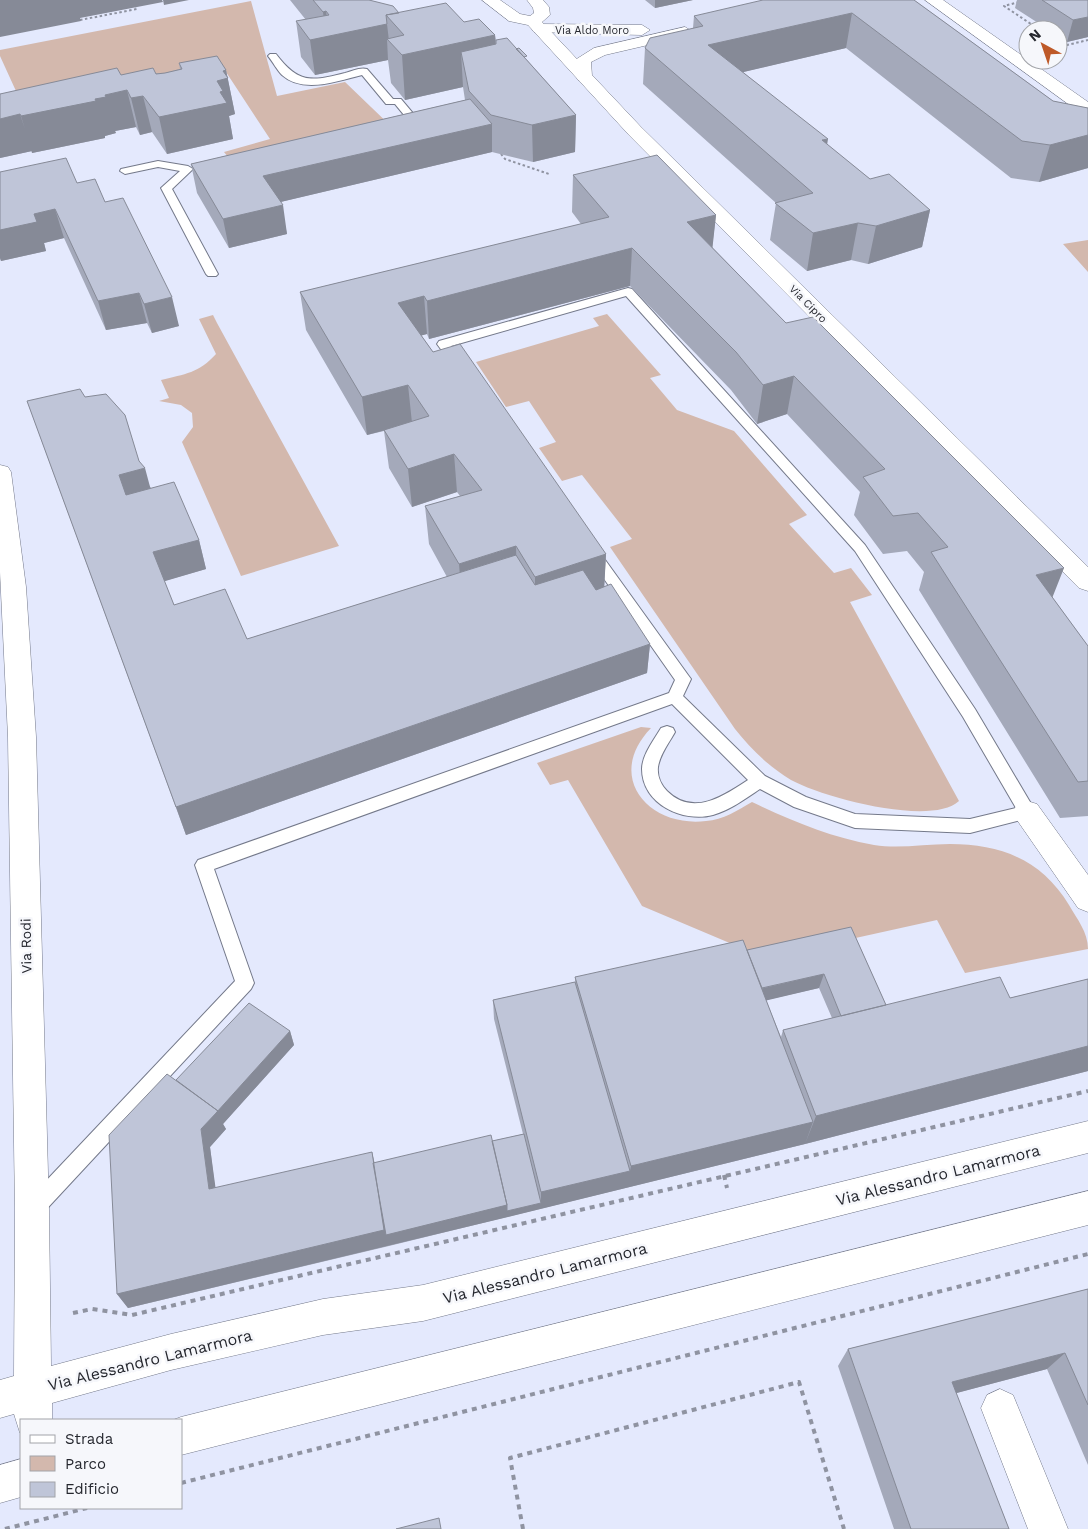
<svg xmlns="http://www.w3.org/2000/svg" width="1088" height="1529" font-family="'Work Sans',sans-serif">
	<rect width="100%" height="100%" fill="#e4e9fd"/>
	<!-- green -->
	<path fill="#d3b8ad" d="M251 1 277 96 345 82 397 132 238 169 224 152 270 139 226 72 26 113 0 56V50Z
		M1088 240V272L1063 244Z
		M607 314 661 375 650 378 677 410 734 431 807 515 789 524 834 573 851 568 872 595 850 602 959 801C931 827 822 797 791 780 768 766 751 749 735 729L610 547 632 539 582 475 562 481 539 448 556 442 529 401 506 407 476 362 599 326 593 318Z
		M213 315 217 323 339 546 241 576 182 442 193 427 192 413 181 405 159 401 169 398 161 380C185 374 199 373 216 354L199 319Z
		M641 727 651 728C604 777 649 828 706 821 723 820 738 810 752 802 792 821 830 837 874 845 899 849 924 844 950 844 1001 844 1042 860 1069 905 1077 919 1088 932 1088 949L965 973 937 920 765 958 642 906 568 780 550 785 537 763Z"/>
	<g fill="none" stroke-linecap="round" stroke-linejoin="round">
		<defs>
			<path id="lane" d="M270 54H276C298 83 310 82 345 73 352 71 360 67 367 69L393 99H401L427 130 422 133 418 132 395 104H386L362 75C338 81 303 94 282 75 277 70 273 62 268 56Z
				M158 161 188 166 193 169 172 189 218 274 216 276H208L206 274 161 188 180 171 158 167 125 174 120 171 121 169Z
				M628 288 632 289 865 545 975 709 1033 807 1035 812 1033 817 970 833 855 828 794 807 760 789C745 799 730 810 713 815 683 823 642 804 642 769 642 755 654 740 661 728L667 726 673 728 675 732C669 743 660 754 658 767 657 776 661 785 667 791 693 817 724 796 748 780L672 704 214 869 254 983 251 989 41 1215 34 1218 27 1215 24 1208 27 1201 235 981 195 865 198 860 669 693 675 680 588 556 586 553 588 550H598L688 675 691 679 683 696 765 776 806 797 855 814 970 819 1016 808 963 717 855 551 626 296 451 346 464 364 462 367H454L437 344 439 341Z"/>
			<path id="street" d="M925 0H943L1088 102V115L1082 114Z
				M540 24 642 25 650 30 642 35 534 32 532 29 534 26Z
				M685 27 693 32 691 35 605 55 591 62 592 76 590 80H578L576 76 575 60 594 48Z
				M1027 801 1037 804 1088 875V912L1078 908 1017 820 1013 812 1017 804Z
				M1000 1389 1013 1395 1068 1529H1028L981 1408 987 1395Z"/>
			<path id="secondary" d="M482 0H500L520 14 530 16 534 13 533 8 527 0H543L549 7 550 15 542 22 641 127 1088 567V591L1079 588 629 135 528 25 509 21Z
				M0 465 8 467 11 472 26 587 36 737 49 1210 51 1366 171 1334 323 1299 423 1285 1088 1121V1153L423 1321 323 1335 171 1370 52 1403V1420H21V1434L20 1433 14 1414 0 1418V1380L14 1376 15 1210 8 737 0 572Z
				M1088 1191V1225L181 1455V1420H173L181 1417Z
				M21 1459V1497L0 1503V1465Z"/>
		</defs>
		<!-- lane casing -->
		<use href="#lane" stroke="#74798a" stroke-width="2"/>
		<!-- street casing -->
		<use href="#street" stroke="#74798a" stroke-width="1"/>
		<!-- secondary casing -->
		<use href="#secondary" stroke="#74798a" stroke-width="1"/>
		<!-- path-far1 -->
		<path stroke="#8f93a1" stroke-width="2" stroke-dasharray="2.5 2.5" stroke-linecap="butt" d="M1019 2 1004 6 1040 30
			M80 20 137 9 136 7
			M1058 42 1063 46 1088 40
			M501 154 505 159 549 174"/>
		<!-- path -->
		<path stroke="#8f93a1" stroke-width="4" stroke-dasharray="5 5" stroke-linecap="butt" d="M724 1175 727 1188
			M73 1313 92 1309 132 1315 1088 1091
			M181 1483 1088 1254
			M5 1529 87 1508
			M523 1529 510 1458 799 1382 844 1529"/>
		<!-- lane -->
		<use href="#lane" fill="#fff" fill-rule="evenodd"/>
		<!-- street -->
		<use href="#street" fill="#fff" fill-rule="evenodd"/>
		<!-- secondary -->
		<use href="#secondary" fill="#fff" fill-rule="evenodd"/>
	</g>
	<!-- wall -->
	<path fill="#a4a9ba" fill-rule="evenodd" d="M290 0H369L399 13 464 22 495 35 496 40 527 60 576 115 575 152 533 162 492 152 280 202 287 234 229 248 197 193 191 164 465 100 463 87 405 100 391 83 388 60 315 75 301 57 296 21 306 20Z
		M645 0H693L655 8Z
		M914 0 1053 101 1088 108V168L1039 182 1011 178 846 48 743 72 827 145 870 179 930 210 922 247 868 264 851 260 807 271 770 240 776 203 643 84 645 48 693 28 694 16Z
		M1017 0H1088V37L1067 42 1058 36V30H1049L1015 8Z
		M179 63 226 70 235 114 229 116 233 139 167 154 152 132 140 135 136 127 115 131 116 133 105 136V138L32 153V151L0 158V94L121 75 165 73 180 69Z
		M0 172 77 183 105 202 179 326 152 333 147 323 106 330 64 238 44 243 46 251 1 261 0 258Z
		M573 175 716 215 712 247 1052 597 1088 646V816L1060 818 919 590 924 572 907 551 883 554 854 515 860 492 787 414 757 424 731 390 630 286 429 339 427 334 421 335 433 352 606 554 604 587 650 644 647 673 186 835 27 401 85 397 151 488 199 540 206 569 164 581 174 605 247 639 447 577 429 544 425 506 460 496 457 492 412 507 389 468 384 431 367 435 306 330 300 292 581 224 572 212Z
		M851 927 886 1005 1010 998 1088 979V1071L805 1144 389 1246 128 1308 117 1294 176 1080 290 1031 294 1045 223 1124 226 1129 210 1147 215 1188 374 1163 492 1141 523 1134 494 1019 493 1000 575 982V977L747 950ZM819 988 832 1018 783 1030 781 1037 766 1000Z
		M1088 1289V1465L1047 1369 956 1393 1009 1529H894L838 1366 848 1349Z"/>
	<!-- shaded-wall -->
	<path fill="#868a97" d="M0 0H162L163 2 80 18 81 21 0 37Z
		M163 0H189L164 5Z
		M655 0H693L655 8Z
		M326 11 329 36 387 24 389 41 387 39 388 60 315 75 310 40 326 36 323 12Z
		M852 13 846 48 705 81 708 45Z
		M1088 17V37L1067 42 1073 20Z
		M495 35 497 80 461 52 463 87 405 100 402 55Z
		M226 70 235 114 229 116 233 139 167 154 159 117 217 81 223 71Z
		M127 90 136 127 115 131 116 133 105 136V138L32 153 21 116 95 99 105 95Z
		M143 96 152 132 140 135 131 98Z
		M20 114 32 151 0 158V119Z
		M576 115 575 152 533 162 532 125Z
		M492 124V152L268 205 263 176Z
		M1088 135V168L1039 182 1050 145Z
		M828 139 822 176V140Z
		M283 205 287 234 229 248 223 219Z
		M55 209 64 238 44 243 46 251 1 261 0 258V230L34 214Z
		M930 210 922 247 868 264 876 226Z
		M716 215 712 252 687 222Z
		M858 223 851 260 807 271 813 233Z
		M632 248 630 286 429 339 427 301Z
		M139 293 147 323 106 330 98 301Z
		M424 296 427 334 402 341 398 303Z
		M172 297 179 326 152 333 144 304Z
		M794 376 787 414 757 424 763 385Z
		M408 385 412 423 367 435 362 397Z
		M454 454 457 492 412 507 408 469Z
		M145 468 153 498 128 505 119 475Z
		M199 540 206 569 162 582 153 552Z
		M516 546 517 584 462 602 459 564Z
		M606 554 604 592 535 614V577Z
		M1064 568 1049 606 1036 575Z
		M650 644 647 673 186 835 176 807Z
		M824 974 819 988 751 1004 755 990Z
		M290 1031 294 1045 223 1124 226 1129 210 1147 218 1206 209 1189 201 1129Z
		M1088 1046V1071L805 1144 816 1116Z
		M813 1122 805 1144 508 1217 507 1211 541 1203V1192L630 1171 631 1166Z
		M372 1152 376 1169 507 1205 508 1217 128 1308 117 1294Z
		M1065 1353 1047 1369 938 1398 952 1382Z"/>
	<!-- building -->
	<path fill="#bfc5d8" stroke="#868a97" d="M313 0H369L393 6 399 13 386 15 387 24 310 40 296 21 329 15 326 11 323 12Z
		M763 0H914L1053 101 1088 108V135L1050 145 1022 141 852 13 708 45 828 139 822 140 870 179 889 174 930 210 876 226 858 223 813 233 775 203 813 193 645 48 650 38 703 26 694 16Z
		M1042 0H1088V17L1073 20Z
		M446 3 464 22 479 19 495 35 402 55 387 39 404 35 386 15Z
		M507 38 576 115 532 125 491 115 469 91 461 52 496 44V40Z
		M519 48 527 56 524 57 516 49Z
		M217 56 226 70 223 71 228 78 217 81 223 91 220 92 227 103 159 117 143 96 131 98 127 90 105 95 106 97 95 99 96 101 21 116 20 114 0 119V94L117 68 121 75 153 68 156 74 165 73 182 69 179 63Z
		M470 99 492 124 263 176 283 205 223 219 191 164Z
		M657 155 716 215 687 222 786 323 813 317 1064 568 1036 575 1088 646V781L1078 782 931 552 948 547 918 513 893 516 863 477 885 469 794 376 763 385 736 352 632 248 427 301 424 296 398 303 433 352 460 344 606 554 535 577 516 546 459 564 425 506 482 490 454 454 408 469 384 430 429 416 408 385 362 397 300 292 609 217 573 175Z
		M66 158 77 183 95 179 105 202 123 198 172 297 144 304 139 293 98 301 55 209 34 214 37 222 0 230V172Z
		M80 389 85 397 106 394 125 415 139 461 145 468 119 475 126 495 174 482 199 540 153 552 174 605 225 589 247 639 516 555 535 585 583 570 596 590 611 584 650 644 176 807 27 401Z
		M851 927 886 1005 841 1016 824 974 762 988 747 950Z
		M743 940 813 1122 631 1166 575 977Z
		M1000 977 1010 998 1088 979V1046L816 1116 783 1030Z
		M575 982 630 1171 541 1192 493 1000Z
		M249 1003 290 1031 216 1113 218 1111 176 1080Z
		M167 1074 218 1111 201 1129 209 1189 372 1152 384 1230 117 1294 109 1135Z
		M524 1134 541 1203 507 1211V1205L492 1141Z
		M491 1135 507 1205 386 1235 373 1163Z
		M1088 1289V1405L1065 1353 952 1382 1009 1529H911L848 1349Z
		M439 1518 441 1529H396Z"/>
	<g text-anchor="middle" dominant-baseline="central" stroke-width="5" stroke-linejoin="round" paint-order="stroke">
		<!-- far-street labels -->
		<g font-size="11" fill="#25272e" stroke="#f6f7fb">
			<text x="592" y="30">Via Aldo Moro</text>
			<text transform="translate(808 304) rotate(45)">Via Cipro</text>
		</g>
		<!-- street labels -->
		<g font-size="14" fill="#25272e" stroke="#f6f7fb">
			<text transform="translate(26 946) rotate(-91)">Via Rodi</text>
		</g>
		<!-- near-street labels -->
		<g font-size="16" fill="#25272e" stroke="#f6f7fb">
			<text transform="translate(938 1175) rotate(-14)">Via Alessandro Lamarmora</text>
			<text transform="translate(545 1273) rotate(-14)">Via Alessandro Lamarmora</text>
			<text transform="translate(150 1360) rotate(-14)">Via Alessandro Lamarmora</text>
		</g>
	</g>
	<!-- legend -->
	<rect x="20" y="1419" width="162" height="90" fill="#f6f7fb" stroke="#a2a4a9"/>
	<rect x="30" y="1435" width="25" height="8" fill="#ffffff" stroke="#a2a4a9"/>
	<text x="65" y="1444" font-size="15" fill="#25272e">Strada</text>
	<rect x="30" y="1456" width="25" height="15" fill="#d3b8ad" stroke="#a2a4a9"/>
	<text x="65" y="1469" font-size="15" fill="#25272e">Parco</text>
	<rect x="30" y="1482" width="25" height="15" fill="#bfc5d8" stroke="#a2a4a9"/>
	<text x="65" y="1494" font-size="15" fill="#25272e">Edificio</text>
	<!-- north arrow -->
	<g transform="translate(1043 45) rotate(320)"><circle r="24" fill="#f6f7fb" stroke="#a2a4a9"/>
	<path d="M0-4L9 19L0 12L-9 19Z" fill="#be5928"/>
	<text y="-8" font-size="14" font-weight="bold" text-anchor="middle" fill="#25272e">N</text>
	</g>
</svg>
